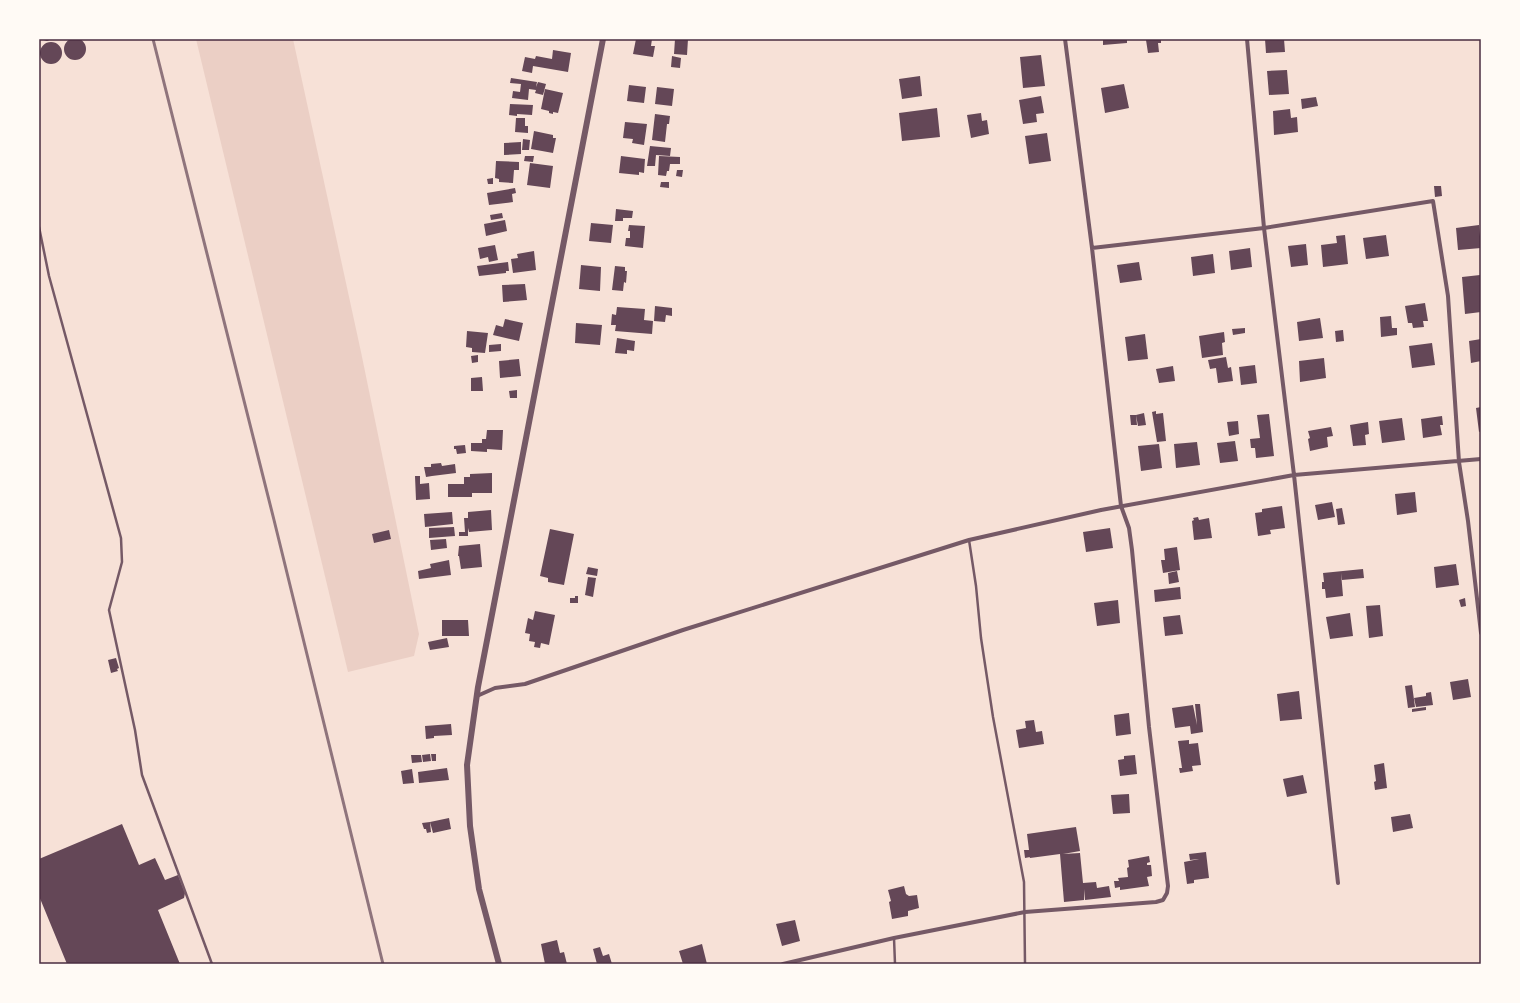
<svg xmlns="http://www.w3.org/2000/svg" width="1520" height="1003" font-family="'Fira Sans Condensed',sans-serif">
	<rect width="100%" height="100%" fill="#f7e1d7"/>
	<!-- green -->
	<path fill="#ebcfc5" d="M196 39H293L361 352 419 634 414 656 348 672Z"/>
	<!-- building -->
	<path fill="#644757" d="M64 49a11 11 0 1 1 22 0a11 11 0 1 1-22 0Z
		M40 39H52L47 41Z
		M636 39H652L651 46H655L653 57 633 54Z
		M675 39H688L687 55 674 54Z
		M1103 39H1127V43L1103 45Z
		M1151 39H1161V43H1158L1159 52 1148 53 1146 40Z
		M1265 39H1284L1285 52 1266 53Z
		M40 53a11 11 0 1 1 22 0a11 11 0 1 1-22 0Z
		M553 50 571 53 568 72 533 66 532 73 522 71 525 57 535 59 536 56 552 59Z
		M1041 55 1045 86 1023 88 1020 57Z
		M672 56 681 58 680 68 671 67Z
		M1287 70 1289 94 1269 95 1267 71Z
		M920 76 922 96 902 99 899 79Z
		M511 78 537 82 536 87 538 82 546 84 543 95 535 93 536 90 529 89 528 100 512 98 513 91 520 92 521 84 510 83Z
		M1124 84 1129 108 1105 113 1101 88Z
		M629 85 646 87 644 103 627 101Z
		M657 87 674 89 672 106 655 104Z
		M545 89 563 93 558 113 553 112V114L549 113V111L541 109Z
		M1041 96 1044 113 1036 114 1037 122 1023 124 1019 100Z
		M1316 97 1318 106 1302 109 1301 99Z
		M510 104 533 105 532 115 517 114V116L509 115Z
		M937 108 940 137 902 141 899 113Z
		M1290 109 1291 118 1297 117 1298 132 1274 135 1273 111Z
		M981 113 982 121 987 120 989 134 971 138 967 115Z
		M655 114 670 116 669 124H667L665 142 652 140Z
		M516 118H525V126H528V133L515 132Z
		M625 122 647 124 644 145 632 143 633 139 623 138Z
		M534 131 553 135V138H556L553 153 531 149Z
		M1047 133 1051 161 1029 164 1025 136Z
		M523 139 530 140 529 150H522Z
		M521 142V154L504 155V143Z
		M650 146 671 148 670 156 656 155 655 166H647Z
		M525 156H534L533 162 524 161Z
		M621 156 645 159 644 173 639 172V175L619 173Z
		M659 156 680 157V164H670L669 171H667L666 176 658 175Z
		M496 161 519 162V170H514L513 183 499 182V179L495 178Z
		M530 163 553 166 550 188 527 185Z
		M677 170H683L682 177 676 176Z
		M493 178V184H488L487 179Z
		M661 182H669V188L660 187Z
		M1434 186H1441L1442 196 1435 197Z
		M515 188 516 193 512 194 513 202 489 205 487 193Z
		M616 209 633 211 632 218H623V221H615Z
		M502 213 503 218 491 220 490 215Z
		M505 220 507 231 486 236 484 224Z
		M591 223 613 225 611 243 589 241Z
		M629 225 645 226 643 248 625 246 626 238H630V231H628Z
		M1479 225 1481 248 1458 250 1456 228Z
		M1345 235 1348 264 1323 267 1321 245 1337 243 1336 236Z
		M1386 235 1389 256 1366 259 1363 238Z
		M1306 244 1308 265 1291 267 1288 246Z
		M495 245 498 260 489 262 488 257 480 259 478 248Z
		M1250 248 1252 267 1231 270 1229 251Z
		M534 251 536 270 513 273 511 259 518 258 517 254Z
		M1213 254 1215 273 1193 276 1191 257Z
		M508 262 509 271H506V273L479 276 477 266Z
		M1139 262 1142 280 1120 283 1117 265Z
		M581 265 601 267 600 291 579 289Z
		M615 266 625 267V271H627L626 283 624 282 623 291 612 290Z
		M1480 275 1481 312 1465 314 1462 277Z
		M525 284 527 300 503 302 502 285Z
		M1425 303 1428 321H1423L1424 327 1413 328 1412 323H1408L1405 306Z
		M655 306 672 308V316L666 315 665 322 654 321Z
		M617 307 645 309 644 320 653 321 652 334 615 331 616 325H611L612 314 616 315Z
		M1391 316 1392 328H1397V335L1381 337 1380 317Z
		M1320 318 1323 338 1299 341 1297 322Z
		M505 319 523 323 519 341 493 335 496 325 503 327Z
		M576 323 602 325 600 345 575 343Z
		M1245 328V333L1233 335 1232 329Z
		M1343 330 1344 341 1336 342 1335 331Z
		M467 331 488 333 485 353 472 352V348L466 347Z
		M1224 332 1225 342 1222 343 1223 355 1202 358 1199 336Z
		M1145 334 1148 359 1128 361 1125 337Z
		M617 338 635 341 634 351 627 350V354L615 353Z
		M1481 339V361L1471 363 1469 341Z
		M1432 343 1435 365 1412 368 1409 346Z
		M501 344V351L489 352V345Z
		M478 355V362L472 363 471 356Z
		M1226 357 1228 368 1231 367 1233 381 1218 383 1216 368 1210 369 1208 360Z
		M1324 358 1326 378 1300 382 1299 361Z
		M519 359 521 376 500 378 499 361Z
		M1255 365 1257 383 1241 385 1239 367Z
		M1173 366 1175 381 1159 383 1156 369Z
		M482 377 483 391H471V378Z
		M517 390V398H510L509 391Z
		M1481 407V431L1479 432 1476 408Z
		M1156 411V414L1163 413 1166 441 1157 442 1152 412Z
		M1144 413 1146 425 1138 426 1136 415Z
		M1269 414 1274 456 1256 458 1255 448H1251L1250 439 1260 438 1257 415Z
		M1130 415H1136L1137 425H1131Z
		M1442 416 1443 425H1440L1442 435 1423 438 1421 419Z
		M1402 418 1405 440 1382 443 1379 421Z
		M1238 421 1239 434 1229 436 1227 422Z
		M1368 422 1369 434 1365 435 1366 445 1353 446 1350 425Z
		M1331 427 1333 436 1327 437 1328 447 1310 451 1308 439 1310 438 1308 431Z
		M487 430H503L502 450 487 449V452L471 451V443H482V439H486Z
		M1235 441 1238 461 1220 463 1217 443Z
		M1197 442 1200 465 1176 468 1174 444Z
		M1159 444 1162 468 1141 471 1138 446Z
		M465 445 466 453 457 454 456 449H454V446Z
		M441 463 442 466 455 464 456 473 432 476 431 469 432 476 426 477 424 467H431V464Z
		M492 473V493H472V497H448V484H464V477H470V474Z
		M415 476H420V484L429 483 430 499 416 500Z
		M1415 492 1417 512 1397 515 1395 494Z
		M1332 502 1335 517 1318 520 1315 505Z
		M1282 506 1285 528 1270 530 1271 534 1258 536 1255 513 1262 512V509Z
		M1342 508 1345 524 1338 525 1336 509Z
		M491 510 492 530 469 532 468 528V536H459V532H465L464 518H468V512Z
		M452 512 453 524 425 527 424 514Z
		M1198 517 1199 520 1209 518 1212 538 1194 540 1192 521 1194 520 1193 518Z
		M454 527 455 536 429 538V528Z
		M1110 528 1113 548 1086 552 1083 532Z
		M550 529 574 534 564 585 548 582V578L540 576Z
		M389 530 391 539 374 543 372 534Z
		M446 539 447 548 431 550 430 540Z
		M480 544 482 567 461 569 459 556H458L459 546Z
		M1177 547 1180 570 1163 573 1161 560H1165L1164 549Z
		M449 560 451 575 419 579 418 571 431 568 430 564Z
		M1456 564 1459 585 1436 588 1434 567Z
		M588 567 598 569 597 576 586 574Z
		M1363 569 1364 578 1342 580 1341 573 1343 596 1326 598 1325 589H1322V582H1324L1323 573Z
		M1177 571 1179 582 1169 584 1168 573Z
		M588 577 596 578 593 597 585 595Z
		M1180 587 1181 599 1155 602 1154 590Z
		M575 596H578V603H570V598H575Z
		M1465 598 1466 606 1461 607 1459 600Z
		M1118 600 1120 623 1097 626 1094 603Z
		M1380 605 1383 636 1369 638 1366 606Z
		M535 611 555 615 549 645 541 643 540 648 534 647 535 642 529 641 530 634 525 633 528 618 533 620Z
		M1350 613 1353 636 1330 639 1326 617Z
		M1180 615 1183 634 1165 636 1163 617Z
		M442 620H468L469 636H442Z
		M447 638 449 647 430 650 428 642Z
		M116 658 119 668 117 669 118 671 111 673 108 660Z
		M1468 679 1471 697 1453 700 1450 682Z
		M1412 685 1415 707 1408 708 1405 686Z
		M1299 691 1302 719 1280 721 1277 694Z
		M1431 692 1433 705 1416 707 1414 698 1426 696V693Z
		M1195 704H1200L1203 732 1191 734 1190 726 1175 728 1172 708 1193 705 1197 725Z
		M1426 707V710L1412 712V709Z
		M1129 713 1131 734 1116 736 1114 715Z
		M1034 720 1036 732 1042 731 1044 744 1019 748 1016 730 1026 728 1025 721Z
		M451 724 452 735 434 736V738L426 739 425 726Z
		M1189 740V744L1198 743 1201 765 1192 766 1193 771 1180 773 1179 768H1182L1178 741Z
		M430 754 431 761 423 762 422 755Z
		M431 754H436V761H432Z
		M411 755H421L422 762 412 763Z
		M1135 755 1137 774 1120 776 1118 760 1124 759V756Z
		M1384 763 1387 788 1375 790 1374 782 1376 781 1374 765Z
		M447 768 449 780 419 783 418 772Z
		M412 769 414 783 403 784 401 771Z
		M1303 775 1307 793 1287 797 1283 779Z
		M1129 794 1130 813 1113 814 1111 795Z
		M1410 814 1413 828 1393 832 1391 817Z
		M449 818 451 829 433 833 430 822Z
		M430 822 431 832 427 833 426 829H424L422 823Z
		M122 824 139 865 155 858 165 880 178 875 185 893 184 898 158 910 180 964H67L39 896V859Z
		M1076 827 1080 851 1063 854 1080 853 1083 883 1096 882 1097 888 1109 886 1111 897 1085 900 1084 889V900L1064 902 1060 854 1030 858 1027 834Z
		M1024 850H1029L1030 857 1025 858Z
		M1206 852 1209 878 1194 880V883L1187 884 1184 862 1199 859 1190 860 1189 854Z
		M1149 856 1150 862 1147 863V865H1151L1152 876 1147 877 1149 886 1120 890V887L1115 888 1114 881H1119L1118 878 1128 877 1127 868 1129 867 1128 860Z
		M904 886 906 894 909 896 917 895 919 908 908 911V916L892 919 889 902 891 901 888 890Z
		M795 920 800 941 782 946 776 924Z
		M557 940 560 953 564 952 567 964H545L541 944Z
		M702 944 707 964H683L679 951Z
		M600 947 603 956 609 954 612 964H597L593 949Z"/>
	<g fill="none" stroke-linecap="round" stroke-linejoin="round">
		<!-- service -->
		<path stroke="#755966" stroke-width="2.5" d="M39 227 49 276 121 538 122 562 109 610 135 730 142 775 212 964
			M969 540 976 586 981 638 993 717 1024 882 1025 964
			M894 938 895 964"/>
		<!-- minor -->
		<path stroke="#755966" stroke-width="4" d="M1247 39 1264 228 1294 475 1338 883
			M1092 248 1264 228 1433 201 1448 296 1459 462 1468 521 1481 633
			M477 696 495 688 525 684 683 630 969 540 1101 510 1294 475 1481 459
			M783 964 894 938 1025 912 1156 902 1163 900 1167 893 1168 886 1149 727 1132 550 1129 528 1121 506 1092 248 1065 39"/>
		<!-- tertiary -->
		<path stroke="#755966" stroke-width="6" d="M499 964 479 889 470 826 467 765 478 687 603 39"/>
		<!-- rail -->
		<path stroke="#8f747c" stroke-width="3" d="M153 39 274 520 383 964"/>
	</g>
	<!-- border -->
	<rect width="1520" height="1003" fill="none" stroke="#fffaf5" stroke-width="80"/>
	<rect x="40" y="40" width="1440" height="923" fill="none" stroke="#4a2c40" stroke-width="1.5"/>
</svg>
